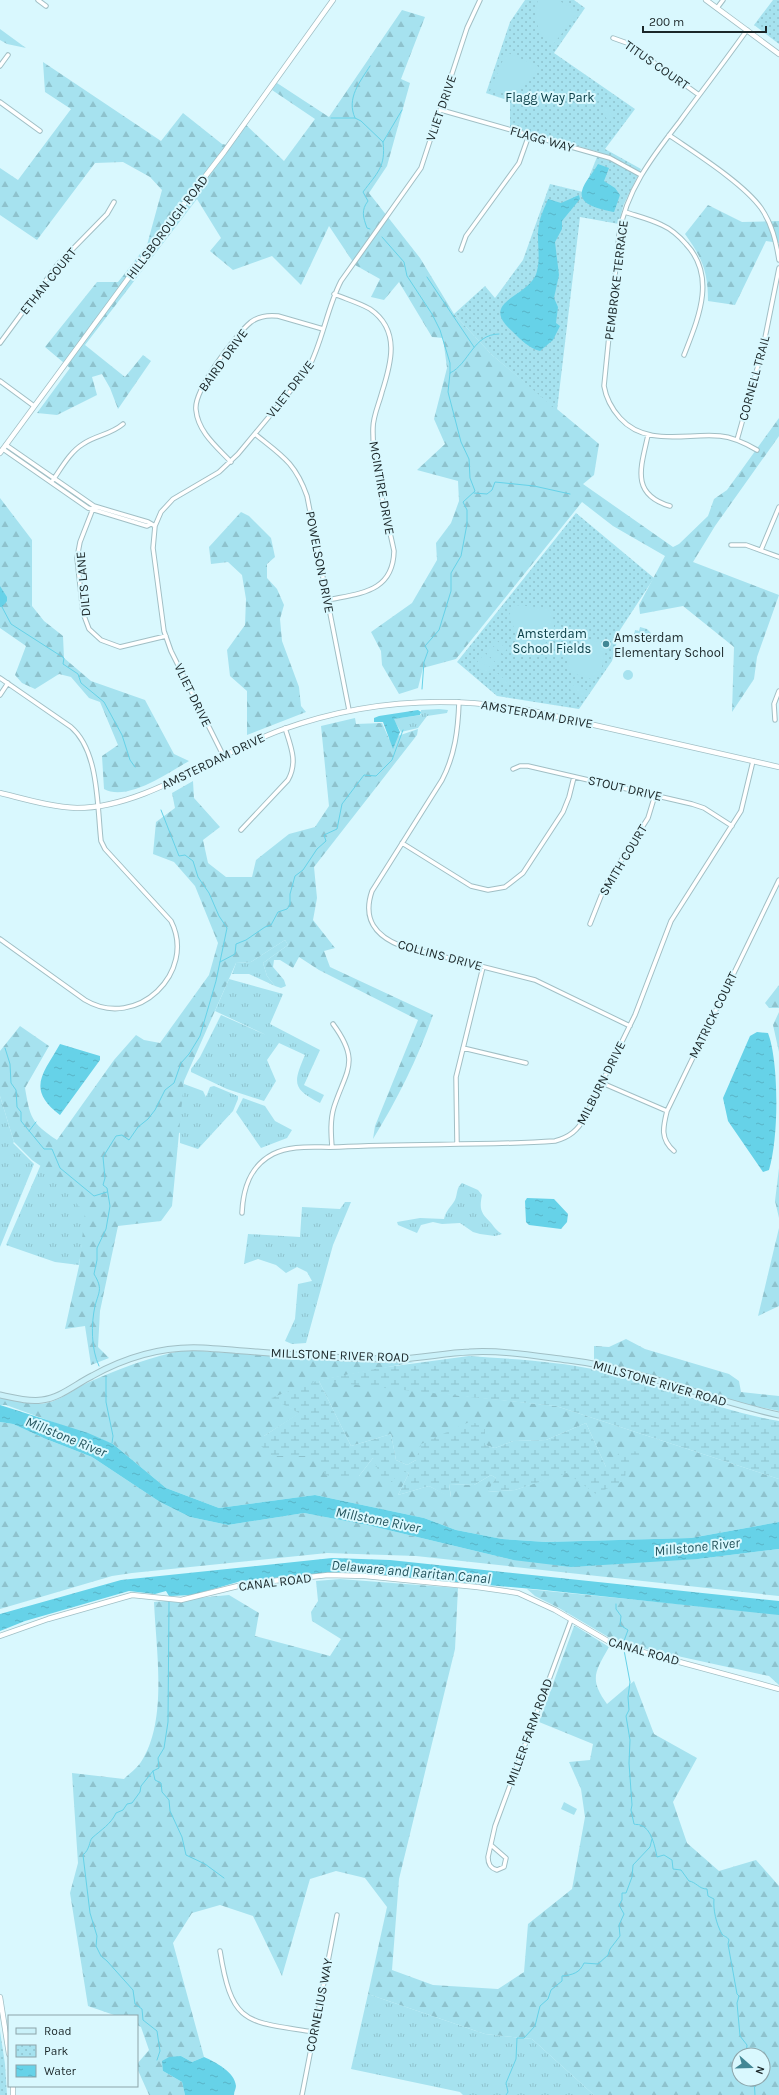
<svg xmlns="http://www.w3.org/2000/svg" width="779" height="2095" font-family="Karla,sans-serif">
	<defs>
		<pattern id="grass-tufts" width="24" height="20" patternUnits="userSpaceOnUse"><rect width="24" height="20" fill="#a6e2ef"/><path d="M3 7l-1-3M5 7V3M7 7l1-3M15 17l-1-3M17 17v-4M19 17l1-3" fill="none" stroke="#8ec2cd"/></pattern>
		<pattern id="forest-firs" width="22" height="20" patternUnits="userSpaceOnUse"><rect width="22" height="20" fill="#a6e2ef"/><path d="M5 1l3.5 6h-7zM16 11l3.5 6h-7z" fill="#8ec2cd"/></pattern>
		<pattern id="wetland-marsh" width="20" height="14" patternUnits="userSpaceOnUse"><rect width="20" height="14" fill="#a6e2ef"/><path d="M1 5h8M5 5V1M11 12h8M15 12V8" fill="none" stroke="#8ec2cd"/></pattern>
		<pattern id="park-dots" width="8" height="8" patternUnits="userSpaceOnUse"><rect width="8" height="8" fill="#a6e2ef"/><path d="M2 2h.1M6 6h.1" fill="none" stroke="#8ec2cd" stroke-width="1.8" stroke-linecap="round"/></pattern>
		<pattern id="water-ripples" width="26" height="14" patternUnits="userSpaceOnUse"><rect width="26" height="14" fill="#66d2e8"/><path d="M2 4q2-2 4 0t4 0M15 11q2-2 4 0t4 0" fill="none" stroke="#58b4c7"/></pattern>
	</defs>
	<rect width="100%" height="100%" fill="#d9f8fe"/>
	<!-- grass -->
	<path fill="url(#grass-tufts)" d="M439 709 448 710 447 713 427 716 418 728 401 732 393 719 421 715V710Z
		M285 940 288 945 263 963 267 976 275 986 249 974H232L236 963 251 962Z
		M229 979 283 994 270 1024 320 1050 304 1085 324 1095 320 1103C292 1089 293 1083 305 1055L279 1043 267 1060 276 1081 264 1101 227 1089 191 1072V1069L200 1057 221 1015 266 1035 215 1011Z
		M184 1084 203 1091 206 1097 210 1087 214 1086 238 1096V1099L233 1111 198 1149 180 1143V1133L177 1132 179 1103Z
		M0 1096 14 1142 13 1143 34 1164 0 1247Z
		M243 1098 265 1106 275 1121 292 1130 287 1138 261 1148 236 1112Z
		M42 1162 87 1209 79 1265 55 1262 6 1245Z
		M462 1183 478 1190 482 1195C479 1210 481 1213 491 1223 495 1228 497 1231 502 1234L495 1236 480 1234 473 1232 460 1223 442 1224 433 1222 421 1225 417 1233 398 1225 397 1222 420 1218 444 1219C446 1210 451 1207 455 1200 458 1193 456 1188 462 1183Z
		M345 1202H351L333 1245 306 1343 292 1344 285 1341 295 1319 298 1284 312 1281 307 1272 297 1267 286 1273 276 1265 258 1259 244 1264 248 1234 300 1237 302 1207 340 1209Z
		M368 1994 485 2034 532 2039 594 2095H463L460 2092 351 2069Z"/>
	<!-- forest -->
	<path fill="url(#forest-firs)" fill-rule="evenodd" d="M402 10 425 17 401 79 410 83 387 166 369 193 420 258 454 314 492 355 599 444 594 475 583 484 673 547 679 544 708 516 714 499 727 490 779 418V436L715 526 693 562 779 595 757 657 754 679 732 712 734 647 683 606 640 614 639 605 665 556 613 526 582 502 456 659 423 668 418 688 399 694 382 665 381 651 371 632 412 603 437 560 436 543 451 523 459 501 458 481 417 470 445 444 434 419 447 368 443 338 432 337 399 282 384 300 371 297 380 279 355 265 329 226 301 285 272 256 233 270 210 251 221 238 197 199 85 345 125 377 143 355 151 361 118 409 110 388 102 374 92 377 97 395 57 415 37 413 70 368 45 347 97 282H118L147 245 162 190 150 177 123 162 95 163 37 240 0 215V168L18 180 71 109 45 92 43 62 161 141 183 113 222 144 227 145 244 123 284 161 315 119 272 90 277 83 329 117Z
		M0 30V29L26 48 7 44 0 40Z
		M708 205 742 222 779 221V243L766 241 735 305 708 301C708 271 702 258 685 234Z
		M0 498 32 540V606L44 621 63 636 64 658 91 681 145 700 174 754 189 761C168 773 127 802 104 789L102 756 118 745 100 702 89 698 71 677 59 674 35 689 22 683 15 675 26 646 0 628Z
		M241 512 249 516 271 538 275 557 267 564V578L277 589 284 605 280 619 282 641 299 687 301 706 306 712 247 735V691L230 676 227 650 245 625 246 599 242 575 228 562 211 564 209 547Z
		M355 718 356 724 382 723 389 739 418 729 417 735 314 867 317 898 313 920 335 948 324 951 330 967 433 1015C418 1058 397 1100 373 1139L375 1126 418 1020 319 970 299 957 293 968 280 960H274L273 967 284 980 286 986 281 988 275 986 267 976 263 963 288 945 285 940 251 962 236 963 184 1081 172 1206 161 1221 118 1226 100 1311 98 1347 109 1358 91 1365 85 1326 65 1329 79 1266 85 1213 48 1171 32 1160 14 1142 0 1096V1051L20 1026 49 1046 25 1088C30 1117 31 1123 57 1140L114 1060 136 1035 144 1040 160 1043 209 975 218 943 195 886 174 862 153 854 156 822 175 808 172 793 193 781 194 798 220 827 203 840 208 863 226 877H252L256 860 289 834 315 827 329 806 321 726Z
		M779 985V1008H769L765 1003Z
		M779 1012V1052L773 1025Z
		M779 1168V1218L775 1201Z
		M779 1228V1306L758 1316 759 1312Z
		M626 1339 645 1349 729 1374 739 1381 741 1392 779 1396V1411L739 1403 663 1378 594 1361V1346L609 1347Z
		M186 1350 381 1363 414 1362 321 1380 556 1406 779 1479V1522L691 1538 546 1542 502 1539 456 1530 424 1518 315 1495 219 1508 166 1488 113 1444 6 1405H0V1398C13 1400 26 1404 40 1404 58 1403 72 1390 87 1383 119 1369 151 1356 186 1350ZM319 1381 351 1446 391 1434 396 1460 407 1465 416 1460 485 1445 495 1448 513 1441 546 1440 586 1423 606 1467 567 1472 515 1490 488 1492 496 1478 491 1475 474 1485 449 1484 451 1497 429 1486 398 1495 409 1473 373 1458 359 1476 317 1455 272 1456 264 1436 300 1413 272 1398Z
		M0 1422 13 1424 46 1439 92 1457 160 1502 190 1517 228 1525 304 1513 367 1525 513 1560 698 1559 779 1549V1596L416 1556 327 1553 132 1573 112 1576 0 1609Z
		M340 1579 458 1588 455 1649 399 1879 392 1970 433 1985 498 1989 524 1972 528 1924 572 1889 585 1817 581 1789 569 1762 590 1760 593 1744 539 1722 573 1629 574 1626 577 1627 609 1647C595 1672 589 1679 607 1704L634 1681 654 1734 697 1758 673 1802 687 1843 719 1871 756 1860 779 1886V2095H594L532 2039 485 2034 368 1994 387 1907 365 1878 336 1871 310 1879 282 1976 253 1916 220 1905 192 1913 173 1943 204 2057 192 2062 181 2056 163 2071 182 2082 185 2095H149L137 2068V2064L149 2050 141 2027 137 2025V2016H117L88 2006 70 1893 78 1863 72 1773 124 1779C129 1774 137 1768 141 1762 168 1721 156 1650 154 1602L229 1595 259 1613 255 1636 330 1656 341 1639 312 1621 311 1612 318 1601 316 1581ZM739 2055H763V2079H739Z
		M527 1589 779 1614V1685L769 1676 650 1650 610 1638 559 1608 535 1596Z"/>
	<!-- wetland -->
	<path fill="url(#wetland-marsh)" d="M469 1356C512 1359 556 1361 598 1370 659 1383 717 1411 779 1421V1479L556 1406 319 1381 351 1446 391 1434 396 1460 407 1465 416 1460 421 1444 469 1422 485 1425V1445L495 1448 513 1441 546 1440 586 1423 606 1467 623 1449 648 1454 626 1465 625 1480 596 1494 567 1473 515 1490 487 1492 496 1478 491 1475 474 1485 449 1484 451 1498 429 1486 398 1495 409 1473 400 1471 392 1482H383L373 1458 359 1476 344 1479 325 1475 317 1456H272L261 1446 264 1436 299 1413 271 1398 319 1380 380 1368Z"/>
	<!-- park -->
	<path fill="url(#park-dots)" d="M525 0H574L585 8 554 53 635 109 605 149 641 169 623 206 619 224 580 217 557 410 492 355 454 314 485 286 495 298 523 260 550 184 583 192 599 152 510 127V101L486 93 510 22Z
		M773 0H779V44L754 25Z
		M576 513 654 578 620 630 612 661 579 709 497 696 457 662Z
		M640 627 647 629 651 633 650 638 634 635 635 630 639 631Z
		M0 2031 5 2064 7 2095H0Z"/>
	<!-- garden -->
	<path fill="#a6e2ef" d="M538 0H558L577 11V14L552 46C538 34 532 18 538 0Z
		M508 53 538 66C531 87 512 97 490 91L505 55Z
		M608 106 614 120 608 122 602 109Z
		M515 605 547 608C565 627 545 657 521 646L509 615Z
		M496 640 507 649 503 654 492 645Z
		M591 640 605 644 601 674 594 680 569 672C564 656 574 641 591 640Z
		M490 647 502 656 497 661 486 652Z
		M485 653 496 663 491 668 480 659Z
		M479 660 490 670 486 675 475 665Z
		M623 675a5 5 0 1 1 10 0a5 5 0 1 1-10 0Z
		M497 673 509 683 506 686 495 677Z
		M575 683 588 691 583 699 570 690Z
		M564 1802 577 1809 574 1815 561 1809Z"/>
	<!-- water -->
	<path fill="url(#water-ripples)" d="M598 164 609 168 604 181 615 188 620 195 614 212C605 210 578 206 582 191 584 182 594 172 598 164Z
		M579 195 580 199 562 221V229L555 242 559 275 554 298 558 307 556 323 560 326 553 340 540 351C529 348 521 340 513 332 476 300 531 298 537 271 541 256 536 239 539 225 540 216 545 207 548 199L561 203Z
		M0 586 7 597V601L2 607H0Z
		M418 710 421 712 420 715 394 719 400 732 393 749 383 722H374V718L379 716Z
		M757 1032 768 1033C779 1062 779 1137 769 1170L763 1172 728 1121 723 1098 750 1036Z
		M60 1044 100 1056V1060L60 1115C26 1089 43 1074 60 1044Z
		M527 1198 554 1199 568 1214 567 1222 561 1229 529 1225 526 1222 525 1201Z
		M0 1405 88 1433 113 1444 166 1488 219 1508 315 1495 424 1518 456 1530 502 1539 546 1542 691 1538 779 1522V1549L698 1559 571 1567 513 1560 367 1525 304 1513 228 1525 190 1517 160 1502 92 1457 46 1439 13 1424 0 1422Z
		M332 1558 390 1560 779 1601V1615L544 1590 340 1572 241 1581 193 1595 169 1596 166 1591 155 1594 129 1591 25 1621 0 1631V1614L121 1580Z
		M181 2056 192 2062 204 2057C215 2062 235 2072 236 2086 236 2089 234 2091 234 2095H185L182 2082 163 2071 162 2061 169 2057Z"/>
	<g fill="none" stroke-linecap="round" stroke-linejoin="round">
		<!-- stream -->
		<path stroke="#66d2e8" stroke-width="1" d="M331 118H355L361 121 383 142C386 167 377 173 363 192L368 201C361 210 363 217 367 228L370 229
			M355 118C346 98 360 82 370 66
			M383 142 402 110
			M382 237 404 262 407 276 432 314 440 330 450 363V373
			M427 277 474 347
			M474 493 487 494 492 490 495 482 534 486 570 494
			M2 607 11 624 64 658 63 664 78 674 81 683 104 702 122 735 130 760 135 767
			M422 689 424 662 428 651 425 646 439 630 451 591V573L461 556 467 524V510L463 502 475 491 470 478 469 459 461 442 448 392 450 373C469 364 473 334 499 334
			M220 962 235 954 236 944 246 940 265 927 271 925 278 912 287 909 290 905V894L295 876 303 870 317 849 326 841 324 835 337 829 342 804 364 775 376 776 392 760 403 730
			M5 1048 10 1064 11 1083 16 1090 17 1107 21 1112V1121L44 1149H52L60 1168 94 1196 107 1192
			M29 1131 36 1122
			M99 1366C91 1349 91 1324 95 1306 99 1291 103 1289 94 1274L97 1260V1248L106 1229 110 1206 107 1188 103 1185 105 1178 103 1157 116 1136 122 1135 129 1140 138 1127 148 1119 155 1110 165 1090 174 1083 181 1063 189 1054 200 1036 216 981 227 928 219 916 209 893 198 877 193 861 185 855 179 856 161 810
			M106 1377V1402L113 1436 112 1443
			M616 1604V1609L621 1616 620 1625 628 1630 624 1641 625 1645
			M624 1650 630 1682 628 1697 629 1710 626 1716 630 1740 629 1763 632 1805 631 1810 634 1824C636 1825 638 1824 640 1825 652 1828 655 1848 657 1857L664 1855 672 1860 673 1869 681 1870 689 1881C696 1882 699 1889 707 1889L708 1896 714 1899C713 1909 716 1924 722 1934 724 1937 727 1936 729 1940L728 1944 737 1994 739 1996 737 2003 740 2036 747 2045 746 2055
			M153 1771 155 1780 161 1783 162 1792 169 1800 170 1811 182 1837 186 1855 205 1864 224 1878
			M157 2060 160 2051 157 2031 143 2020 142 2009 135 2004 133 1990 107 1961 101 1956 96 1946 97 1936 90 1913 83 1855C90 1849 89 1842 92 1838 101 1830 111 1824 116 1813L123 1810 127 1804 132 1803 140 1792 141 1786 153 1771 159 1768 158 1758 164 1748 168 1722 169 1602
			M754 2079 755 2095
			M506 2095 508 2092 506 2083 516 2059 517 2038H524L535 2026 540 2006 548 1999 551 1990 562 1981V1976C572 1975 580 1973 584 1963L598 1964 608 1955 610 1949 620 1936 619 1925 624 1914 619 1905 622 1900V1893H626L632 1877 633 1865 650 1847 652 1839"/>
		<defs>
			<path id="minor" d="M38 0 46 6
				M717 8 723 0
				M747 30C725 61 702 91 680 121 653 156 626 190 619 235L604 386C606 398 612 409 620 418 646 447 686 433 720 436 733 437 745 443 757 450
				M613 38 627 43 699 95
				M0 66 8 55
				M0 102 40 131
				M441 110 610 158 641 175
				M669 135C695 153 743 183 761 208 772 224 776 241 779 260
				M625 212C637 216 650 219 662 225 671 229 679 236 686 244 717 277 698 319 684 355
				M461 250 466 236 519 163 529 135
				M0 343 58 264 107 214 114 202
				M0 381 34 406
				M255 434C281 455 295 462 307 496L349 710
				M648 435C641 467 630 494 670 506
				M737 440 763 348 779 268
				M6 445 94 506 148 522 155 526
				M3 449 88 508 147 526 151 524
				M231 462C217 447 198 432 196 410 193 391 236 334 251 322 259 316 269 315 278 316L323 329
				M53 480C62 467 70 452 83 444 96 435 110 435 123 424
				M94 506 80 542 77 558 83 613 89 629 101 640 120 647 166 636
				M731 545H746L779 557
				M761 550 779 507
				M328 600C361 593 393 592 394 551 386 512 372 467 373 428 373 416 379 404 382 392 391 364 401 330 370 309 360 303 346 299 334 294
				M0 678 71 727C99 751 97 805 101 841L105 849 171 921C197 972 137 1031 85 1000L0 939
				M0 695 8 683
				M459 702C458 730 455 755 442 780L372 891C362 920 376 936 401 946L535 980 630 1026
				M775 720 774 704 779 691
				M223 755 171 651 164 631 153 548 155 526 161 512 173 499 219 472 238 454 307 371C323 342 326 310 341 281L421 168 467 28 480 0
				M513 769 520 766H528L692 804 704 808 732 826
				M241 830 288 780C298 762 291 747 285 728
				M402 843 471 886 488 890 505 887 523 873 563 812 569 797 574 777
				M590 924 605 886 648 818 655 795
				M463 1048 526 1063
				M602 1083 667 1111
				M457 1143 456 1077 483 967
				M332 1147C331 1134 330 1120 334 1107 346 1070 361 1062 333 1024
				M674 1151C660 1139 663 1127 667 1111L779 880
				M242 1213C243 1188 250 1166 273 1154 292 1144 317 1148 339 1147 411 1143 483 1146 555 1141 570 1137 578 1130 585 1117L635 1015 671 921 741 811 753 761
				M491 1845 506 1858 504 1867 497 1870C490 1868 488 1864 488 1857L495 1826 571 1620
				M220 1951C232 2026 246 2021 313 2032
				M302 2095 337 1915"/>
			<path id="tertiary" d="M706 0 779 54
				M0 453 163 231 224 152 333 0
				M0 793C25 799 51 807 77 808 145 808 217 753 281 730 361 701 445 695 528 710L779 767
				M0 1636 48 1619 132 1595 181 1600 238 1586 272 1581 328 1575 365 1576 477 1587 518 1593 555 1610 613 1644 779 1689
				M0 1997 9 2054
				M13 2086V2095"/>
			<path id="secondary" d="M0 1395C14 1398 29 1402 42 1400 60 1398 76 1384 92 1376 126 1357 164 1346 203 1348 264 1352 326 1359 388 1359 415 1360 442 1353 469 1352 502 1350 536 1356 568 1360 641 1369 708 1400 779 1415"/>
		</defs>
		<!-- minor casing -->
		<use href="#minor" stroke="#a1bfc5" stroke-width="5.5"/>
		<!-- tertiary casing -->
		<use href="#tertiary" stroke="#a1bfc5" stroke-width="6"/>
		<!-- secondary casing -->
		<use href="#secondary" stroke="#a1bfc5" stroke-width="7"/>
		<!-- minor -->
		<use href="#minor" stroke="#fff" stroke-width="3.5"/>
		<!-- tertiary -->
		<use href="#tertiary" stroke="#fff" stroke-width="4.5"/>
		<!-- secondary -->
		<use href="#secondary" stroke="#caf1f9" stroke-width="5"/>
	</g>
	<!-- markers -->
	<circle fill="#428795" stroke="#d9f8fe" stroke-width="1.5" cx="606" cy="644" r="4"/>
	<g text-anchor="middle" dominant-baseline="central" stroke-width="4" stroke-linejoin="round" paint-order="stroke">
		<!-- street labels -->
		<g font-size="13" fill="#1b2729" stroke="#d9f8fe">
			<text transform="translate(657 65) rotate(35)">TITUS COURT</text>
			<text transform="translate(441 108) rotate(-71)">VLIET DRIVE</text>
			<text transform="translate(542 139) rotate(16)">FLAGG WAY</text>
			<text transform="translate(167 227) rotate(-53)">HILLSBOROUGH ROAD</text>
			<text transform="translate(616 280) rotate(-83)">PEMBROKE TERRACE</text>
			<text transform="translate(48 281) rotate(-51)">ETHAN COURT</text>
			<text transform="translate(223 360) rotate(-54)">BAIRD DRIVE</text>
			<text transform="translate(754 378) rotate(-75)">CORNELL TRAIL</text>
			<text transform="translate(290 389) rotate(-52)">VLIET DRIVE</text>
			<text transform="translate(382 488) rotate(80)">MCINTIRE DRIVE</text>
			<text transform="translate(320 562) rotate(79)">POWELSON DRIVE</text>
			<text transform="translate(83 584) rotate(-95)">DILTS LANE</text>
			<text transform="translate(193 695) rotate(64)">VLIET DRIVE</text>
			<text transform="translate(537 714) rotate(10)">AMSTERDAM DRIVE</text>
			<text transform="translate(213 761) rotate(-26)">AMSTERDAM DRIVE</text>
			<text transform="translate(625 788) rotate(13)">STOUT DRIVE</text>
			<text transform="translate(623 860) rotate(-59)">SMITH COURT</text>
			<text transform="translate(440 955) rotate(15)">COLLINS DRIVE</text>
			<text transform="translate(713 1015) rotate(-64)">MATRICK COURT</text>
			<text transform="translate(601 1083) rotate(-63)">MILBURN DRIVE</text>
			<text transform="translate(340 1355) rotate(2)">MILLSTONE RIVER ROAD</text>
			<text transform="translate(660 1383) rotate(16)">MILLSTONE RIVER ROAD</text>
			<text transform="translate(275 1582) rotate(-7)">CANAL ROAD</text>
			<text transform="translate(644 1651) rotate(16)">CANAL ROAD</text>
			<text transform="translate(529 1732) rotate(-70)">MILLER FARM ROAD</text>
			<text transform="translate(319 2005) rotate(-79)">CORNELIUS WAY</text>
		</g>
		<!-- park labels -->
		<g font-size="13" fill="#0c4049" stroke="#d9f8fe">
			<text x="550" y="97">Flagg Way Park</text>
			<text x="552" y="633">Amsterdam<tspan x="552" dy="15">School Fields</tspan></text>
		</g>
		<!-- poi labels -->
		<g font-size="13" fill="#1b2729" stroke="#d9f8fe" text-anchor="start">
			<text x="614" y="637">Amsterdam<tspan x="614" dy="15">Elementary School</tspan></text>
		</g>
		<!-- water labels -->
		<g font-size="14" font-style="italic" fill="#24545d" stroke="#d9f8fe">
			<text transform="translate(66 1437) rotate(22)">Millstone River</text>
			<text transform="translate(378 1520) rotate(11)">Millstone River</text>
			<text transform="translate(697 1547) rotate(-6)">Millstone River</text>
			<text transform="translate(411 1572) rotate(5)">Delaware and Raritan Canal</text>
		</g>
	</g>
	<!-- legend -->
	<rect x="8" y="2015" width="130" height="72" fill="#d9f8fe" stroke="#8da4a9"/>
	<rect x="16" y="2028" width="20" height="6" fill="#caf1f9" stroke="#8da4a9"/>
	<text x="44" y="2035" font-size="12" fill="#1b2729">Road</text>
	<rect x="16" y="2045" width="20" height="12" fill="url(#park-dots)" stroke="#8da4a9"/>
	<text x="44" y="2055" font-size="12" fill="#1b2729">Park</text>
	<rect x="16" y="2065" width="20" height="12" fill="url(#water-ripples)" stroke="#8da4a9"/>
	<text x="44" y="2075" font-size="12" fill="#1b2729">Water</text>
	<!-- north arrow -->
	<g transform="translate(751 2067) rotate(110)"><circle r="19" fill="#d9f8fe" stroke="#8da4a9"/>
	<path d="M0-3L7 15L0 10L-7 15Z" fill="#428795"/>
	<text y="-6" font-size="11" font-weight="bold" text-anchor="middle" fill="#1b2729">N</text>
	</g>
	<!-- scale -->
	<path d="M643 26v6h123v-6" fill="none" stroke="#1b2729" stroke-width="2"/>
	<text x="649" y="26" font-size="12" fill="#1b2729" stroke="#d9f8fe" stroke-width="3" paint-order="stroke">200 m</text>
</svg>
